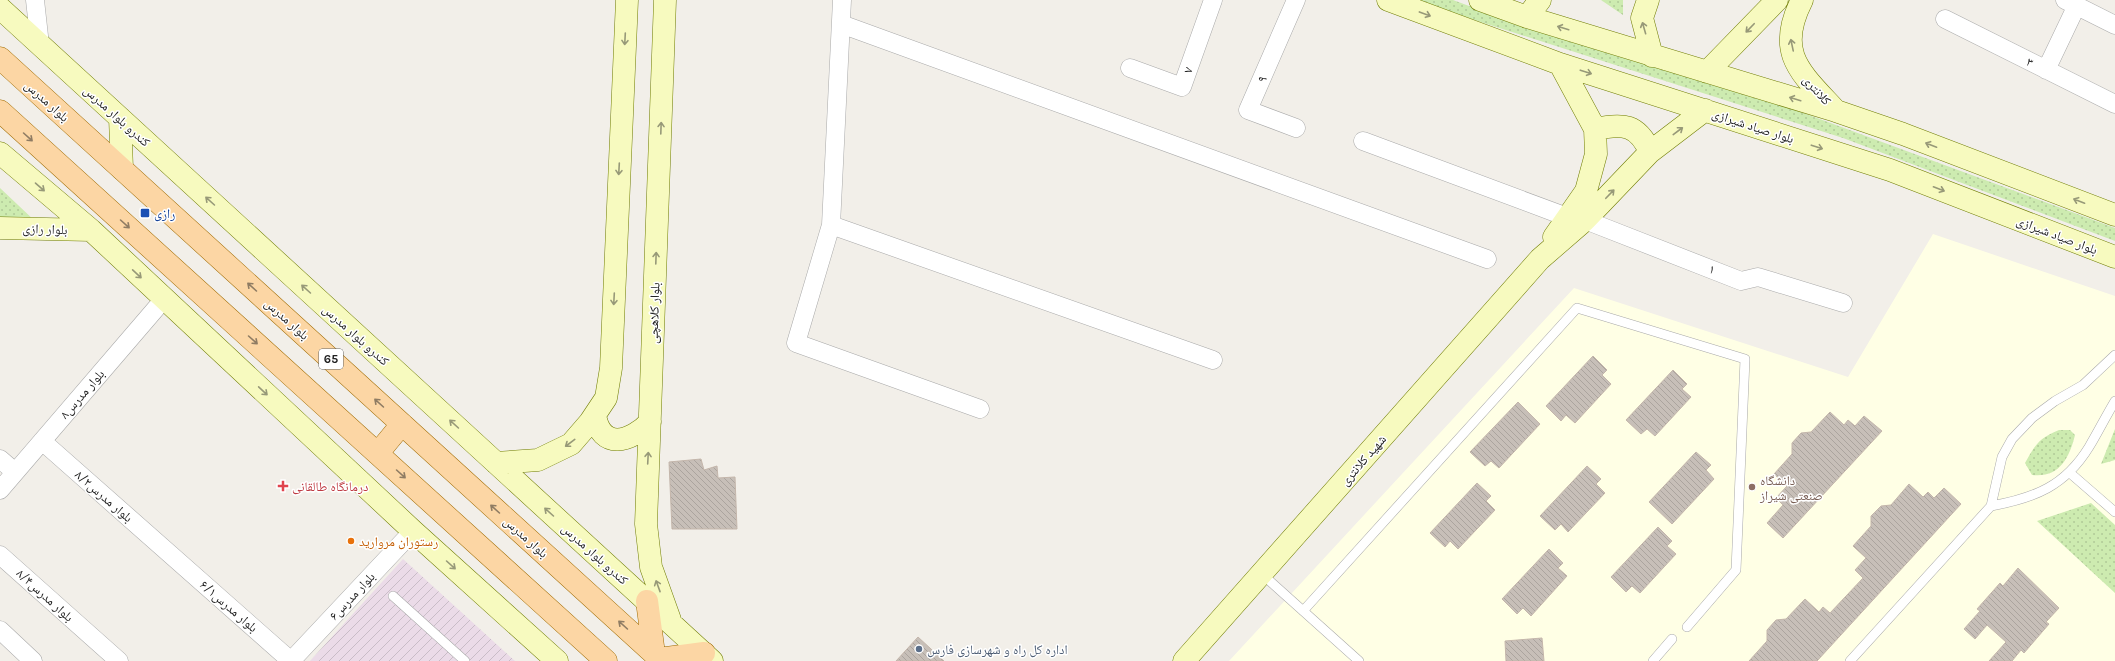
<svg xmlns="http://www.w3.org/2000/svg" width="2115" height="661" font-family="Karla,'Noto Naskh Arabic',sans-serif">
	<defs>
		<pattern id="industrial-furrows" width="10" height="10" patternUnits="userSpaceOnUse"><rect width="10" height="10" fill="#ebdbe8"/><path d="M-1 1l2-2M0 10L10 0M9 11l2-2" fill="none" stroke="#c9bcc7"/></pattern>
		<pattern id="grass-dots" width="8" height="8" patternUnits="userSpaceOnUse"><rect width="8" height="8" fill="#cdebb0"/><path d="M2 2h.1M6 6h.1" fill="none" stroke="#b0c997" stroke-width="1.8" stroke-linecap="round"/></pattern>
		<pattern id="building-back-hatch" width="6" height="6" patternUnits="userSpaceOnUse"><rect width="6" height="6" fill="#c7bfb8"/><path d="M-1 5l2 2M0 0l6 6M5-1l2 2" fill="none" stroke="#aba49e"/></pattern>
	</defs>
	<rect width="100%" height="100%" fill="#f2efe9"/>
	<!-- industrial -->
	<path fill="url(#industrial-furrows)" d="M403 559 515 661H310Z"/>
	<!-- education -->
	<path fill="#ffffe5" d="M1933 234 2115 296V661H1229L1574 288 1848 377Z"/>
	<!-- grass -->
	<path fill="url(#grass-dots)" d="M1412 0H1453L1488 13 1779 104 2115 228V241L1843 138Z
		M1601 0H1623V15Z
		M0 188 36 222 0 218Z
		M2115 429V460L2101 464Z
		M2059 430H2070L2075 435C2069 459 2059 478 2032 475L2025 463C2035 445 2039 438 2059 430Z
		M2091 503 2115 525V593L2037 521Z"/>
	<!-- building -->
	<path fill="url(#building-back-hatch)" stroke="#c4b6ab" d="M1593 356 1607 370 1602 375 1611 384 1575 423 1566 415 1561 421 1546 406Z
		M1673 370 1687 384 1682 389 1691 397 1655 436 1647 429 1641 434 1626 420Z
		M1518 402 1540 424 1499 468 1491 461 1485 466 1470 452Z
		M1830 412 1844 425 1848 420 1855 426 1864 416 1882 431 1783 538 1767 523 1783 505 1776 498 1787 486 1774 474 1792 454V443L1801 433 1811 432Z
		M1696 452 1711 465 1706 470 1714 479 1672 524 1649 502Z
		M701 459 704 470 717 466 718 478 735 477 737 529H672L669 462Z
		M1587 466 1601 479 1596 484 1605 493 1568 532 1561 524 1555 530 1540 516Z
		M1477 483 1491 496 1486 501 1495 510 1458 549 1450 541 1445 547 1430 533Z
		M1909 484 1923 497 1928 492 1934 498 1944 488 1961 504 1817 661H1749L1767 641V630L1776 620 1786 619 1805 599 1819 612 1823 607 1830 613 1863 578 1855 570 1866 558 1853 546 1871 526V516L1881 506 1891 505Z
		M1658 527 1672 541 1667 546 1676 554 1640 593 1632 586 1626 592 1611 577Z
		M1549 549 1563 563 1558 568 1567 576 1531 616 1523 608 1517 614 1502 599Z
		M2018 568 2059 608 2046 622 2049 624 2024 653 2021 650 2012 661H1989L2006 642 1987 625 1975 639 1964 629 1980 611 1977 609 2000 583 2003 586Z
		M918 637 944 661H896Z
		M1542 638 1544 661H1506L1505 641Z"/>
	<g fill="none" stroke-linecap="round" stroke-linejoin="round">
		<defs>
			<path id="lane" d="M2070 473 2115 512
				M1991 506C2035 498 2065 486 2089 447 2098 432 2106 416 2115 401
				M1262 574 1359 661
				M393 596 465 661
				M1303 611 1577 308 1745 359 1736 570 1687 627
				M1653 661 1672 639
				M1850 661 1991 506 2002 457 2012 439 2032 418 2055 401 2083 385 2115 355"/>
			<path id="street" d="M35 0 40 45
				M842 0 831 225 796 343 980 409
				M2065 0 2115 25
				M1945 19 2115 104
				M841 24 1487 259
				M1130 68 1182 87 1213 0
				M2046 70 2077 5
				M1296 128 1248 110 1296 0
				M1363 141 1567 217
				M1585 220 1741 281 1758 277 1843 303
				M831 225 1213 360
				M42 441 291 661
				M0 459 15 472
				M0 490 164 299
				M0 555 119 661
				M0 630 33 661
				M291 661 413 531"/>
			<path id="secondary" d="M665 0 646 524 651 567 670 620
				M1388 0 1560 64 1890 170 2115 257
				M1480 0 1527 17 1836 111 1903 134 2115 215
				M1648 0 1642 18 1652 56
				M1802 0C1775 53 1800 72 1835 110
				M0 8 712 661
				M1527 17 1540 0
				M1707 72 1777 0
				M120 118 122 169
				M1595 129C1623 123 1638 124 1650 152
				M0 153 91 230 413 531 557 661
				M0 228 91 230
				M1554 237 1586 191 1596 154 1595 129 1560 64
				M595 415C601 451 631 442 650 422
				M496 463 538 460 571 444 590 422 606 398 611 368 627 0
				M1184 661 1540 259 1585 220 1650 152 1705 110"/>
			<path id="primary" d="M0 58 662 661
				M0 111 606 661
				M378 453 402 424
				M647 601 654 654
				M659 659 704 653"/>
		</defs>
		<!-- lane casing -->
		<use href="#lane" stroke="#a9a9a9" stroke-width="10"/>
		<!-- street casing -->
		<use href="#street" stroke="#a9a9a9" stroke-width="19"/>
		<!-- secondary casing -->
		<use href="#secondary" stroke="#707d05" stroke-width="23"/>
		<!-- primary casing -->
		<use href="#primary" stroke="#a06b00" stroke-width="23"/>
		<!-- lane -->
		<use href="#lane" stroke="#fff" stroke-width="9"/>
		<!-- street -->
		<use href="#street" stroke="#fff" stroke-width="18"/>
		<!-- secondary -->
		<use href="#secondary" stroke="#f7fabf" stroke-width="22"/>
		<!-- primary -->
		<use href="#primary" stroke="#fcd6a4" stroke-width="22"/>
	</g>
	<!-- one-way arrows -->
	<defs><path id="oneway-shaft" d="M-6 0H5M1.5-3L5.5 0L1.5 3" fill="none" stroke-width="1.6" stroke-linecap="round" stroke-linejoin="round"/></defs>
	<g stroke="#979978">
		<use href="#oneway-shaft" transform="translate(1425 14) rotate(20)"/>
		<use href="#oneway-shaft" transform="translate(1563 28) rotate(-163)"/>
		<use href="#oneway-shaft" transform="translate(1644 28) rotate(-106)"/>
		<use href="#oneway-shaft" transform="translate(1750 28) rotate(134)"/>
		<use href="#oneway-shaft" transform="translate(625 39) rotate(93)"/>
		<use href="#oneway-shaft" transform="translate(1792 45) rotate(-102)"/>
		<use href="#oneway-shaft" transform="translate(1586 72) rotate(18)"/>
		<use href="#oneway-shaft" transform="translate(1795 99) rotate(-163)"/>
		<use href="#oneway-shaft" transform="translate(661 128) rotate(-88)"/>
		<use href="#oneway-shaft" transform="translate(1678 131) rotate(-37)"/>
		<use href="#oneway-shaft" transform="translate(1931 145) rotate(-159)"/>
		<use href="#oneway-shaft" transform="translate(1817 147) rotate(18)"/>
		<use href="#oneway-shaft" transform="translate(619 169) rotate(93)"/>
		<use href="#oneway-shaft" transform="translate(40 187) rotate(41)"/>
		<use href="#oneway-shaft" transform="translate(1939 189) rotate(21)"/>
		<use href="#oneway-shaft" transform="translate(1610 194) rotate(-46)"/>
		<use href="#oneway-shaft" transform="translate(210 201) rotate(-138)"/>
		<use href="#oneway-shaft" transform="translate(2079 201) rotate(-159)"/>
		<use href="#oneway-shaft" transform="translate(656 258) rotate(-88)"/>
		<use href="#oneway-shaft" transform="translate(137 274) rotate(43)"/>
		<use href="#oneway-shaft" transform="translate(306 289) rotate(-138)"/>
		<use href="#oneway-shaft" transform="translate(614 299) rotate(93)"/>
		<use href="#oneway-shaft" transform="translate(263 391) rotate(43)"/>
		<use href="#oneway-shaft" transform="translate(454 424) rotate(-138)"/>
		<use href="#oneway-shaft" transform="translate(570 443) rotate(143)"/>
		<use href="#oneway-shaft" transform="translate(648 458) rotate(-87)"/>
		<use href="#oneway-shaft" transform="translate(549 512) rotate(-138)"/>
		<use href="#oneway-shaft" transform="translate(451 565) rotate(42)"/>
		<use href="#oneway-shaft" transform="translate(658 586) rotate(-110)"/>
	</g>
	<g stroke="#8f7c63">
		<use href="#oneway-shaft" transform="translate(28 137) rotate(42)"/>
		<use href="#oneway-shaft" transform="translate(125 224) rotate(42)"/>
		<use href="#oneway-shaft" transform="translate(252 287) rotate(-138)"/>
		<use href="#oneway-shaft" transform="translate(253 340) rotate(42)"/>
		<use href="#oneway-shaft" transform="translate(379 403) rotate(-138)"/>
		<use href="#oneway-shaft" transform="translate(401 474) rotate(42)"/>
		<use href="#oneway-shaft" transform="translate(495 509) rotate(-138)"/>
		<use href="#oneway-shaft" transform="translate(623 625) rotate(-138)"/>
	</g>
	<!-- markers -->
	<rect fill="#1a4fb4" stroke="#fff" stroke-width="1.5" x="140" y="208" width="10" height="10" rx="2"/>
	<path fill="#e0444e" stroke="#fff" stroke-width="1.5" d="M281 480h4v4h4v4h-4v4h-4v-4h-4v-4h4z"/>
	<circle fill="#8d6e63" stroke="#fff" stroke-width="1.5" cx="1752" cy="487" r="4"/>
	<circle fill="#e8710a" stroke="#fff" stroke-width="1.5" cx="351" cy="541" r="4"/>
	<circle fill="#5c6f8a" stroke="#fff" stroke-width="1.5" cx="919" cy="649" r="4"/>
	<g text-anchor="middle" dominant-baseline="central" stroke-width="3" stroke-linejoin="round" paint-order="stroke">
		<!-- shield labels -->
		<rect fill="#fff" stroke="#646464" stroke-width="1" x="319" y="349" width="24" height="20" rx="3"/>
		<g font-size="12" font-weight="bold" fill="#222">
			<text x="331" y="359">65</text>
		</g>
		<!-- street labels -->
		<g font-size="13" fill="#222" stroke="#fff">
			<text transform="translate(2030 62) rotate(27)">۳</text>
			<text transform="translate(1188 70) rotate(-71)">۷</text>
			<text transform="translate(1262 79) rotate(-67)">۹</text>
			<text transform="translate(1817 90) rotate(48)">کلانتری</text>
			<text transform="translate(47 101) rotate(42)">بلوار مدرس</text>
			<text transform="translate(117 116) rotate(42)">کندرو بلوار مدرس</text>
			<text transform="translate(1753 126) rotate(18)">بلوار صیاد شیرازی</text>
			<text transform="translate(45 229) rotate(2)">بلوار رازی</text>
			<text transform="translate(2057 235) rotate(21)">بلوار صیاد شیرازی</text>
			<text transform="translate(1712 269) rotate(21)">۱</text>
			<text transform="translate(654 313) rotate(-88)">بلوار کلاهچی</text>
			<text transform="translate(287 319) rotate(42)">بلوار مدرس</text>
			<text transform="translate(356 335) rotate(42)">کندرو بلوار مدرس</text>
			<text transform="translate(82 394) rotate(-49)">بلوار مدرس۸</text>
			<text transform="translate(1363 460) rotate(-49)">شهید کلانتری</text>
			<text transform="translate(104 496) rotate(41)">بلوار مدرس۸/۲</text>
			<text transform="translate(526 537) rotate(42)">بلوار مدرس</text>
			<text transform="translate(595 554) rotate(42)">کندرو بلوار مدرس</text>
			<text transform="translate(45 595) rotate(42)">بلوار مدرس۸/۴</text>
			<text transform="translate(352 596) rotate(-47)">بلوار مدرس۶</text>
			<text transform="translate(229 606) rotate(41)">بلوار مدرس۶/۱</text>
		</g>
		<!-- transit labels -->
		<g font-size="13" fill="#164399" stroke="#fff" text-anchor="start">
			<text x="154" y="213">رازی</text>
		</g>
		<!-- education labels -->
		<g font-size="13" fill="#785e54" stroke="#fff" text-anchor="start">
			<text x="1760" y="480">دانشگاه<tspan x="1760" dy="15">صنعتی شیراز</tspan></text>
		</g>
		<!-- health labels -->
		<g font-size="13" fill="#be3a42" stroke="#fff" text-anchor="start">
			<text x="292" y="486">درمانگاه طالقانی</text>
		</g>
		<!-- food labels -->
		<g font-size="13" fill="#c56008" stroke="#fff" text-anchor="start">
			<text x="359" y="541">رستوران مروارید</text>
		</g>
		<!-- service labels -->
		<g font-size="13" fill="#4e5e75" stroke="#fff" text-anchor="start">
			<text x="927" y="649">اداره کل راه و شهرسازی فارس</text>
		</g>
	</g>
</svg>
